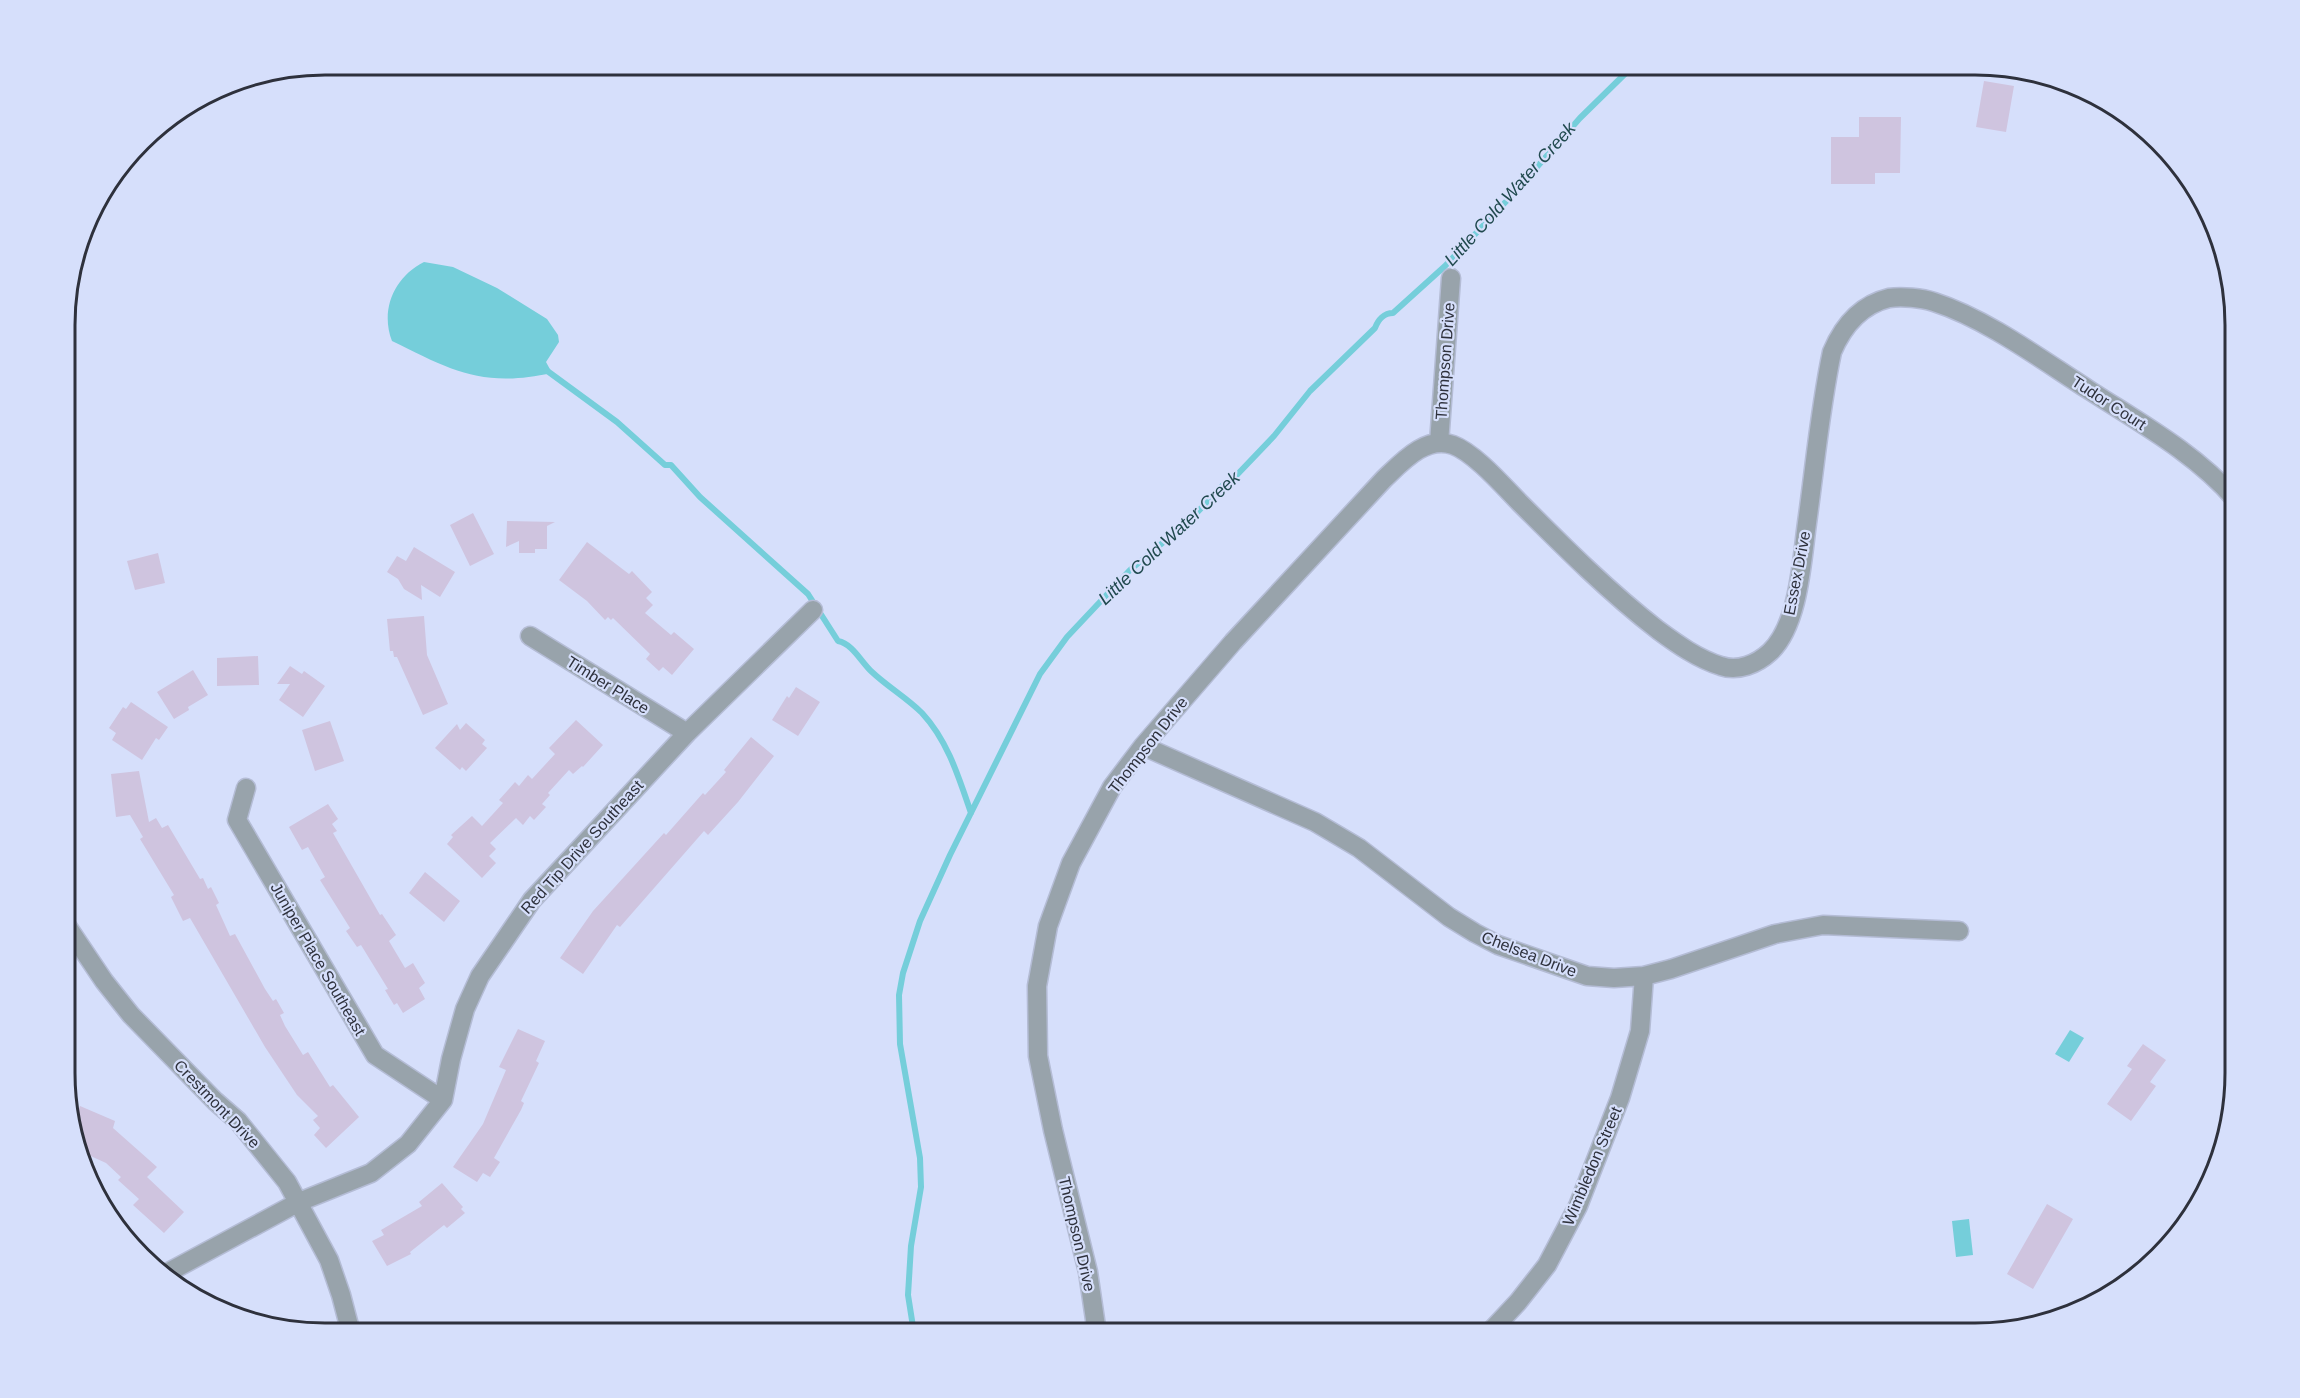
<svg xmlns="http://www.w3.org/2000/svg" width="2300" height="1398" font-family="Arial,sans-serif">
	<rect width="100%" height="100%" fill="#d6dffb"/>
	<!-- water -->
	<path fill="#75ceda" d="M424 262 453 267 497 288 547 319 558 335 559 342 546 362 552 373C482 388 453 371 392 341 380 310 394 277 424 262Z
		M2070 1030 2084 1038 2069 1062 2055 1054Z
		M1969 1219 1973 1255 1956 1257 1952 1221Z"/>
	<g fill="none" stroke-linecap="round" stroke-linejoin="round">
		<!-- stream -->
		<path stroke="#75ceda" stroke-width="6" d="M546 370 617 422 665 465H671L700 497 808 594 838 641C853 644 861 662 872 672 888 687 907 698 922 713 948 741 959 778 971 813
			M914 1333 908 1295 911 1246 921 1187 920 1158 900 1044 899 995 903 973 920 921 950 855 1040 674 1067 637 1130 570 1190 520 1224 484 1233 479 1274 436 1310 391 1375 328C1378 320 1384 313 1393 313L1445 266 1515 192 1580 118 1634 65"/>
	</g>
	<!-- building -->
	<path fill="#cfc4df" d="M1984 81 2014 86 2006 132 1976 127Z
		M1859 117H1901L1900 173H1875V184H1831V137H1859Z
		M473 513 494 554 470 566 450 525Z
		M507 521 555 522 547 526V549H535V553H519V541L506 547Z
		M587 542 629 574 632 571 652 592 646 598 653 605 645 613 671 635 674 632 694 649 672 675 663 667 659 671 646 659 650 654 613 618 611 620 608 617 605 620 587 601 559 580Z
		M414 547 455 572 440 597 421 585 422 600 404 589 398 579 387 572 397 556 406 561Z
		M158 553 165 583 135 590 127 561Z
		M424 616 427 655 448 704 423 715 397 657H394L393 651H390L387 619Z
		M258 656 259 685 217 686V658Z
		M290 666 302 674 304 671 325 686 303 717 279 700 290 684H277Z
		M193 670 208 695 188 707 189 710 174 719 157 692Z
		M796 687 820 702 798 736 772 720 787 696 789 698Z
		M131 702 168 727 159 740 156 738 142 760 112 740 116 733 109 728 123 707 126 709Z
		M576 720 603 745 583 767 582 766 573 774 569 770 548 793 550 795 542 804 546 807 534 820 530 816 523 825 516 818 490 843 496 849 489 856 496 863 482 878 447 844 453 837 451 835 472 816 482 826 503 803 499 800 515 782 519 786 528 775 532 779 555 754 549 748Z
		M330 721 344 761 315 771 302 730Z
		M466 723 485 740 482 744 487 748 466 771 462 767 460 770 435 748 457 724 460 730Z
		M751 737 774 756 738 802 708 835 704 831 620 927 617 925 583 974 560 958 593 911 664 833 666 835 703 793 705 795 726 772 724 770Z
		M139 771 149 822 156 818 162 828 168 825 200 879 203 878 208 889 211 887 219 903 216 905 230 936 235 934 265 989 273 1001 276 999 284 1013 280 1015 285 1026 303 1055 308 1052 330 1087 333 1085 359 1117 326 1148 314 1135 320 1128 313 1120 318 1116 297 1095 265 1047 190 918 183 921 171 897 174 895 140 839 143 837 130 815 116 817 111 774Z
		M328 804 338 819 332 824 337 831 333 833 380 915 382 914 396 935 389 941 405 968 413 963 425 983 419 988 425 999 403 1013 397 1003 394 1005 385 990 388 989 361 945 357 947 346 931 350 928 320 880 325 877 308 847 302 850 289 827Z
		M425 872 460 901 444 922 409 893Z
		M518 1029 545 1041 536 1061 539 1063 521 1101 524 1103 521 1110 494 1158 500 1162 490 1177 483 1173 477 1182 453 1167 483 1124 506 1070 499 1067Z
		M2143 1044 2166 1060 2150 1082 2156 1086 2131 1121 2107 1104 2132 1069 2127 1066Z
		M80 1106 115 1121 113 1128 157 1167 147 1177 184 1212 164 1233 133 1205 139 1199 118 1180 121 1177 106 1163 84 1153 73 1123Z
		M442 1183 463 1207 461 1209 465 1213 447 1228 444 1225 410 1252 411 1254 387 1266 372 1241 384 1235 381 1230 422 1206 419 1202Z
		M2047 1204 2073 1219 2033 1289 2007 1274Z"/>
	<g fill="none" stroke-linecap="round" stroke-linejoin="round">
		<defs>
			<path id="street" d="M1439 443 1451 278
				M530 636 687 733
				M1143 746 1315 822 1359 848 1449 917 1475 933 1498 945 1587 976 1614 978 1644 976 1671 969 1775 934 1823 925 1959 931
				M246 788 237 820 375 1055 443 1100
				M67 926 104 981 131 1015 215 1101 238 1121 287 1182 329 1260 341 1295 351 1333
				M167 1273 299 1202 371 1173 408 1144 443 1100 451 1059 465 1009 480 976 532 900 687 733 813 610
				M1097 1333 1088 1272 1053 1130 1038 1056 1037 986 1048 926 1071 863 1112 787 1143 746 1233 642 1384 479C1402 462 1426 435 1453 445 1475 453 1505 488 1521 504 1565 548 1609 592 1658 630 1677 644 1698 659 1721 666 1738 672 1757 664 1770 652 1799 625 1802 559 1807 523 1815 466 1820 408 1832 352 1843 326 1860 305 1889 298 1902 296 1922 298 1934 302 1987 319 2042 360 2089 390 2140 423 2195 453 2235 499
				M1489 1333 1518 1302 1547 1265 1578 1206 1620 1098 1640 1031 1644 976"/>
		</defs>
		<!-- street casing -->
		<use href="#street" stroke="#b4bcd5" stroke-width="21"/>
		<!-- street -->
		<use href="#street" stroke="#98a3ab" stroke-width="18"/>
	</g>
	<g text-anchor="middle" dominant-baseline="central" stroke-width="4.5" stroke-linejoin="round" paint-order="stroke">
		<!-- street labels -->
		<g font-size="16" fill="#2e313c" stroke="#d6dffb">
			<text transform="translate(1445 361) rotate(-86)">Thompson Drive</text>
			<text transform="translate(2109 403) rotate(33)">Tudor Court</text>
			<text transform="translate(1797 573) rotate(-79)">Essex Drive</text>
			<text transform="translate(608 685) rotate(32)">Timber Place</text>
			<text transform="translate(1148 745) rotate(-52)">Thompson Drive</text>
			<text transform="translate(582 847) rotate(-48)">Red Tip Drive Southeast</text>
			<text transform="translate(1529 954) rotate(21)">Chelsea Drive</text>
			<text transform="translate(318 959) rotate(60)">Juniper Place Southeast</text>
			<text transform="translate(217 1104) rotate(46)">Crestmont Drive</text>
			<text transform="translate(1592 1166) rotate(-67)">Wimbledon Street</text>
			<text transform="translate(1077 1234) rotate(77)">Thompson Drive</text>
		</g>
		<!-- water labels -->
		<g font-size="18" font-style="italic" fill="#20494e" stroke="#d6dffb">
			<text transform="translate(1510 194) rotate(-48)">Little Cold Water Creek</text>
			<text transform="translate(1169 538) rotate(-43)">Little Cold Water Creek</text>
		</g>
	</g>
	<!-- crop -->
	<path d="M0 0H2300V1398H0ZM325 75H1975A250 250 0 0 1 2225 325V1073A250 250 0 0 1 1975 1323H325A250 250 0 0 1 75 1073V325A250 250 0 0 1 325 75Z" fill="#d6dffb" fill-rule="evenodd"/>
	<path fill="none" stroke="#2e313c" stroke-width="3" d="M325 75H1975A250 250 0 0 1 2225 325V1073A250 250 0 0 1 1975 1323H325A250 250 0 0 1 75 1073V325A250 250 0 0 1 325 75Z"/>
</svg>
